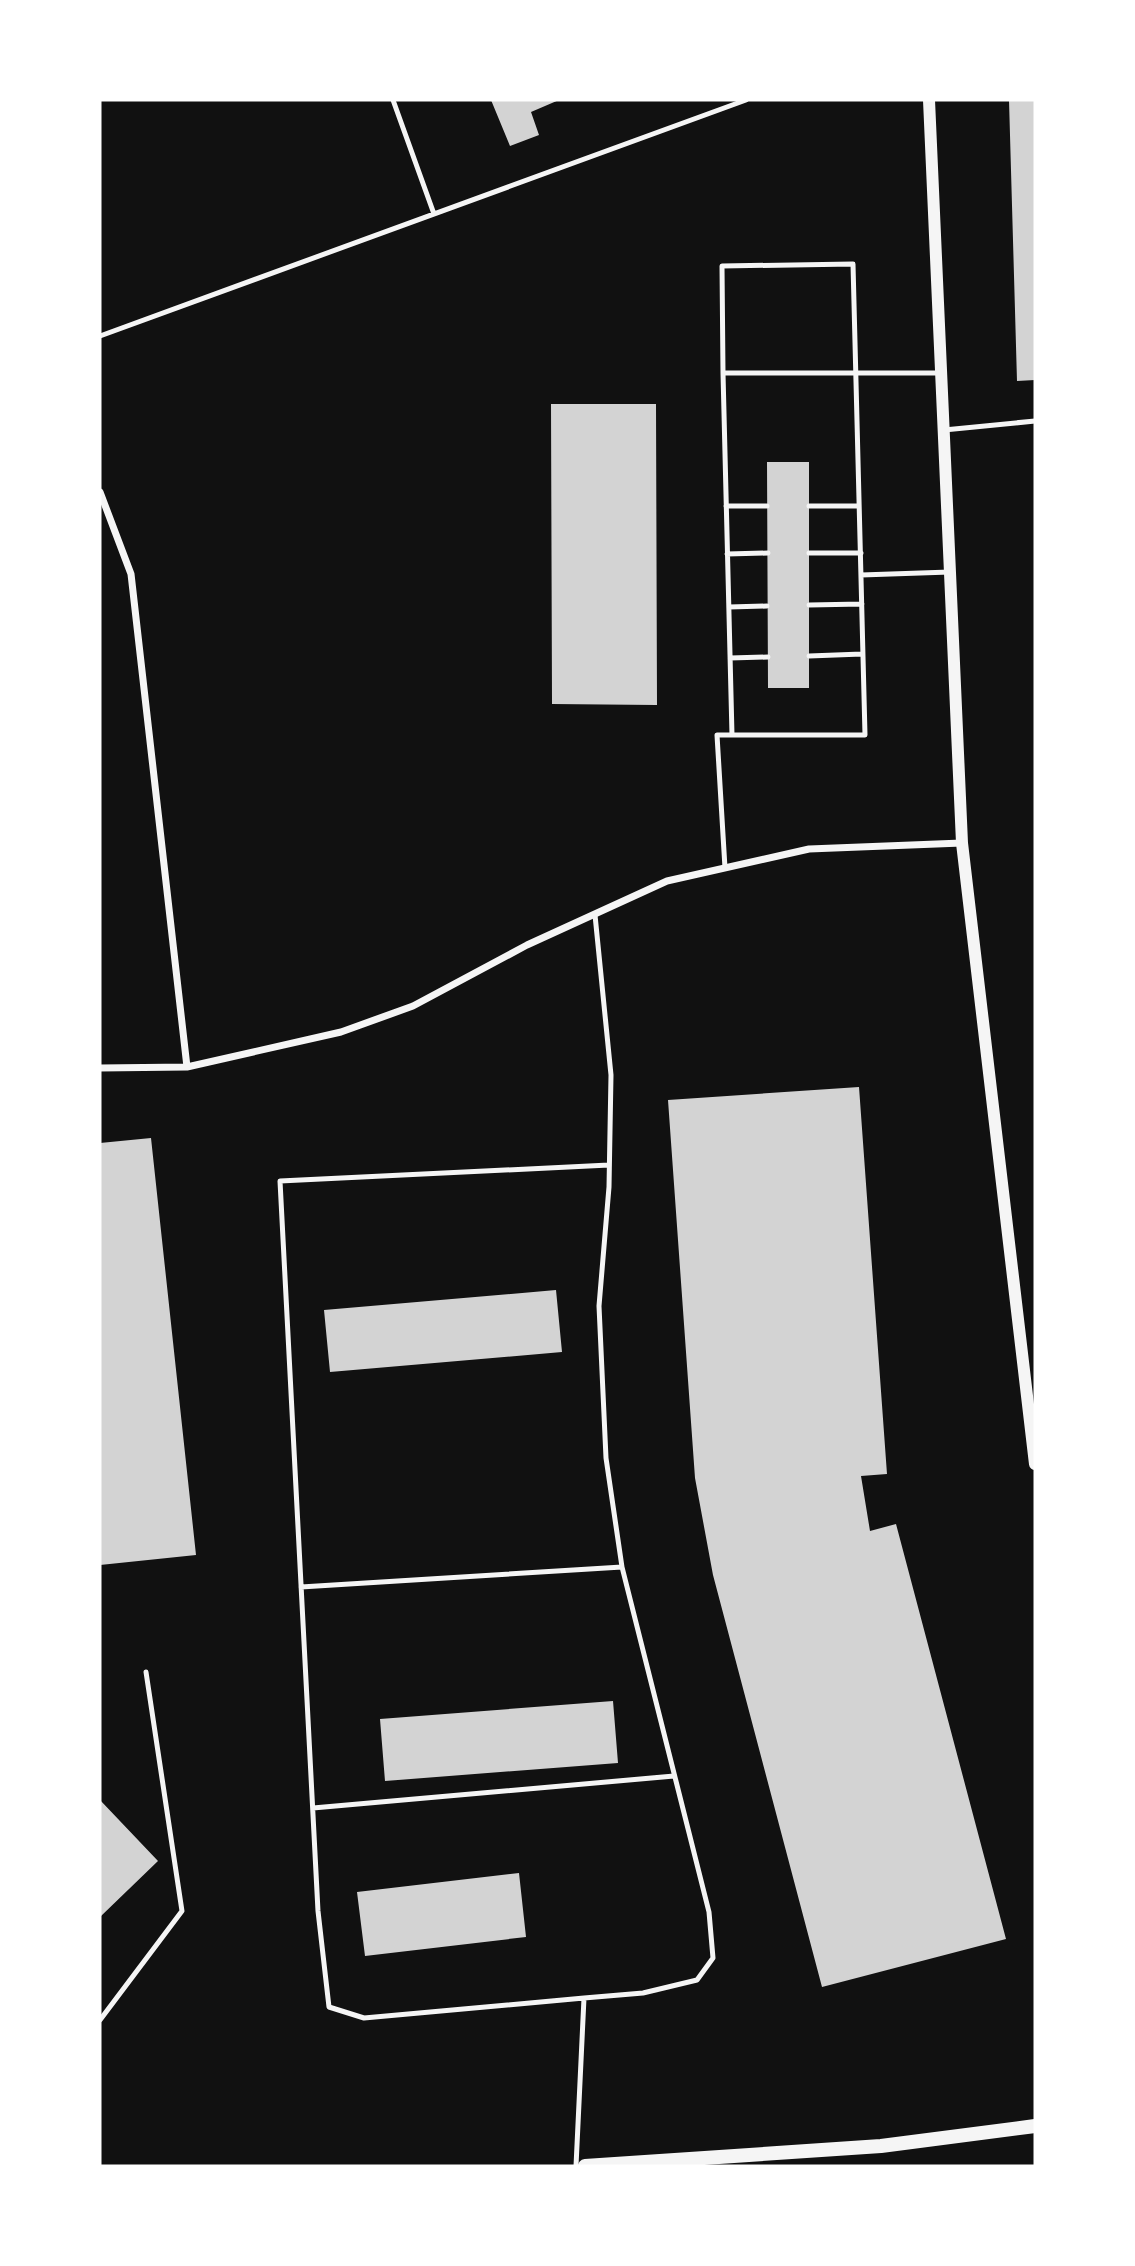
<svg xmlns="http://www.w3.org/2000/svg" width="1135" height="2266" font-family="Overpass,sans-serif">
	<rect width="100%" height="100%" fill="#111"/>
	<!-- building -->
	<path fill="#d3d3d3" d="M491 100H559L531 112 539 135 510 146Z
		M1009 100H1035V380L1017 381Z
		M551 404H656L657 705 552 704Z
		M767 462H809V688H768Z
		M859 1087 887 1474 861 1476 870 1531 896 1524 1006 1939 822 1987 713 1575 695 1478 668 1100Z
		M151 1138 196 1555 100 1565V1143Z
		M556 1290 562 1352 330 1372 324 1310Z
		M613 1701 618 1763 385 1781 380 1719Z
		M100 1800 158 1861 100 1917Z
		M519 1873 526 1937 365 1956 357 1892Z"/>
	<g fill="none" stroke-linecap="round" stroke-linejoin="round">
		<!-- service -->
		<path stroke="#f5f5f5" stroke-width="5" d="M393 100 434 214
			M100 336 746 100
			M723 373 722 266 853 264 865 735H732
			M944 430 1035 421
			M726 506H767
			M809 506H859
			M809 553H861
			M727 554 768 553
			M861 575 950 572
			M809 605 862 604
			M729 607 767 606
			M809 656 862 654
			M730 658 768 657
			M725 868 717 735H732L723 373H941
			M301 1587 622 1567
			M313 1808 674 1776
			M584 1998 364 2018 329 2007 318 1911 280 1181 609 1165
			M100 2020 182 1911 146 1672
			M576 2166 584 1998 643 1993 697 1980 713 1958 709 1912 622 1567 606 1458 599 1306 609 1187 611 1075 595 915"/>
		<!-- minor -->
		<path stroke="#f5f5f5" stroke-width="7" d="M100 492 131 574 187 1067
			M100 1068 187 1067 341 1032 413 1006 527 945 667 881 809 849 962 843"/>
		<!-- tertiary -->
		<path stroke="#f5f5f5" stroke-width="12" d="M929 100 962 843 1035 1464"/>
		<!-- secondary -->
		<path stroke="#f5f5f5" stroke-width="14" d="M585 2166 881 2146 1035 2126"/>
	</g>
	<!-- border -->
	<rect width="1135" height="2266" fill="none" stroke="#ffffff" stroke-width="203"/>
</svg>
